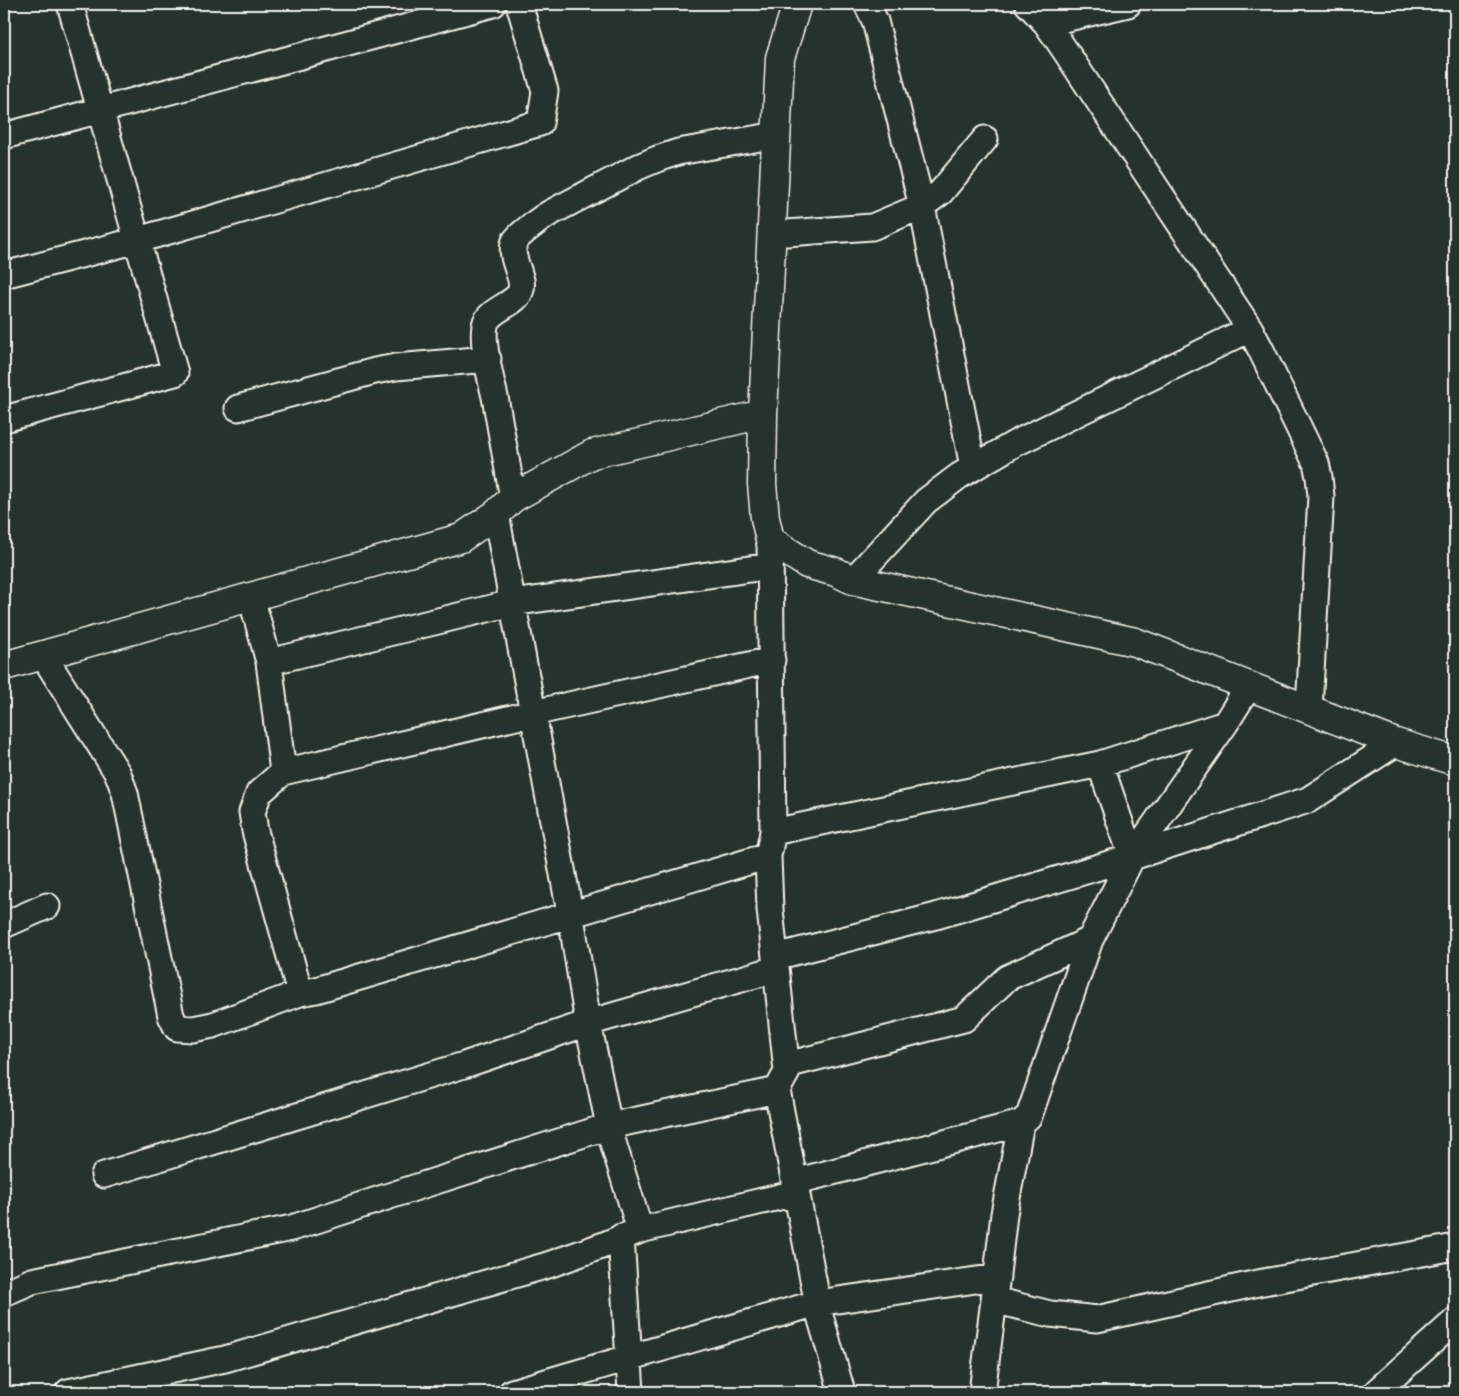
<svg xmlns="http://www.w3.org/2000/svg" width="1459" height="1396" font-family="Caveat,sans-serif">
	<rect width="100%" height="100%" fill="#26332d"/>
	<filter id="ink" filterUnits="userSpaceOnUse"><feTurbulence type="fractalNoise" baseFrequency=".02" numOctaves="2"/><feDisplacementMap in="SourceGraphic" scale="10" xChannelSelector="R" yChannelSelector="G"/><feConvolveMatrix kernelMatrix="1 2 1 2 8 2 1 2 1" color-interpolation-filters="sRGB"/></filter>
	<g filter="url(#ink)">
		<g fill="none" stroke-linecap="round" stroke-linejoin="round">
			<defs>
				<path id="street" d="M867 4 875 21 922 206 973 467
					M1028 4 1046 23 1062 46 1250 329 1261 350 1316 463 1319 477 1321 496 1309 708H1306
					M1046 23 1128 4
					M4 136 493 4
					M772 234 872 227 922 206 941 192 985 139
					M4 275 138 240 540 123 545 91 519 4
					M238 408 375 371 396 367 488 359
					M4 419 175 373 70 4
					M513 498C507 464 501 431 495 397 491 380 480 338 486 322 492 308 519 303 521 289 523 282 519 274 517 267 514 259 511 249 515 241 518 235 543 217 550 213L638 167 657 159 678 152 777 135
					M770 540 773 832 768 856 770 909 787 1072 777 1090 820 1316 842 1392
					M853 580 926 501 959 476 1014 444 1250 329
					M251 597 269 662 283 772
					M43 655 118 774 125 793 171 1016 177 1028 193 1029 213 1025 300 993 316 990 768 856
					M269 662 512 603 770 566
					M1100 764 1225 724
					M773 832 1100 764 1132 857
					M4 925 47 906
					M775 957 936 916 1132 857 1308 800 1396 743
					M300 993 255 831 252 812 259 793 283 772 533 713 772 660
					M787 1065 964 1019 1007 978 1090 940
					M104 1175 464 1065 588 1023 776 969
					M794 1182 1021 1123 1029 1116 1090 940 1132 857 1225 724 1249 686
					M640 1230 796 1193
					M621 1237 631 1392
					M4 1293 32 1281 292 1228 420 1186 609 1126 777 1090
					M994 1300 1050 1314 1097 1319 1258 1283 1455 1247
					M68 1392 225 1359 548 1265 604 1245 640 1230 611 1136 588 1023 572 923 496 514
					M512 1392 817 1303 997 1277
					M982 1392 994 1300 1004 1214 1021 1123
					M1376 1392 1455 1321"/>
				<path id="secondary" d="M797 4 780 58 763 414 762 484 765 518 770 540 807 564 836 572 853 580 1135 642 1396 743 1455 761
					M4 666 461 538 496 514 513 498 592 454 763 414"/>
			</defs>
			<!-- street casing -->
			<use href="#street" stroke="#f4f1e8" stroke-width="29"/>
			<!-- secondary casing -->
			<use href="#secondary" stroke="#f4f1e8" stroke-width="31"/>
			<!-- street -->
			<use href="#street" stroke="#26332d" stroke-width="25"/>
			<!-- secondary -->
			<use href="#secondary" stroke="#26332d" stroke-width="28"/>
		</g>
	</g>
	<!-- margin -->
	<rect width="1459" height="1396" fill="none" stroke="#26332d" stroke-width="20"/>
	<rect x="10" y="10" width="1439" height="1376" fill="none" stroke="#f4f1e8" stroke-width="2" filter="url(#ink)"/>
</svg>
